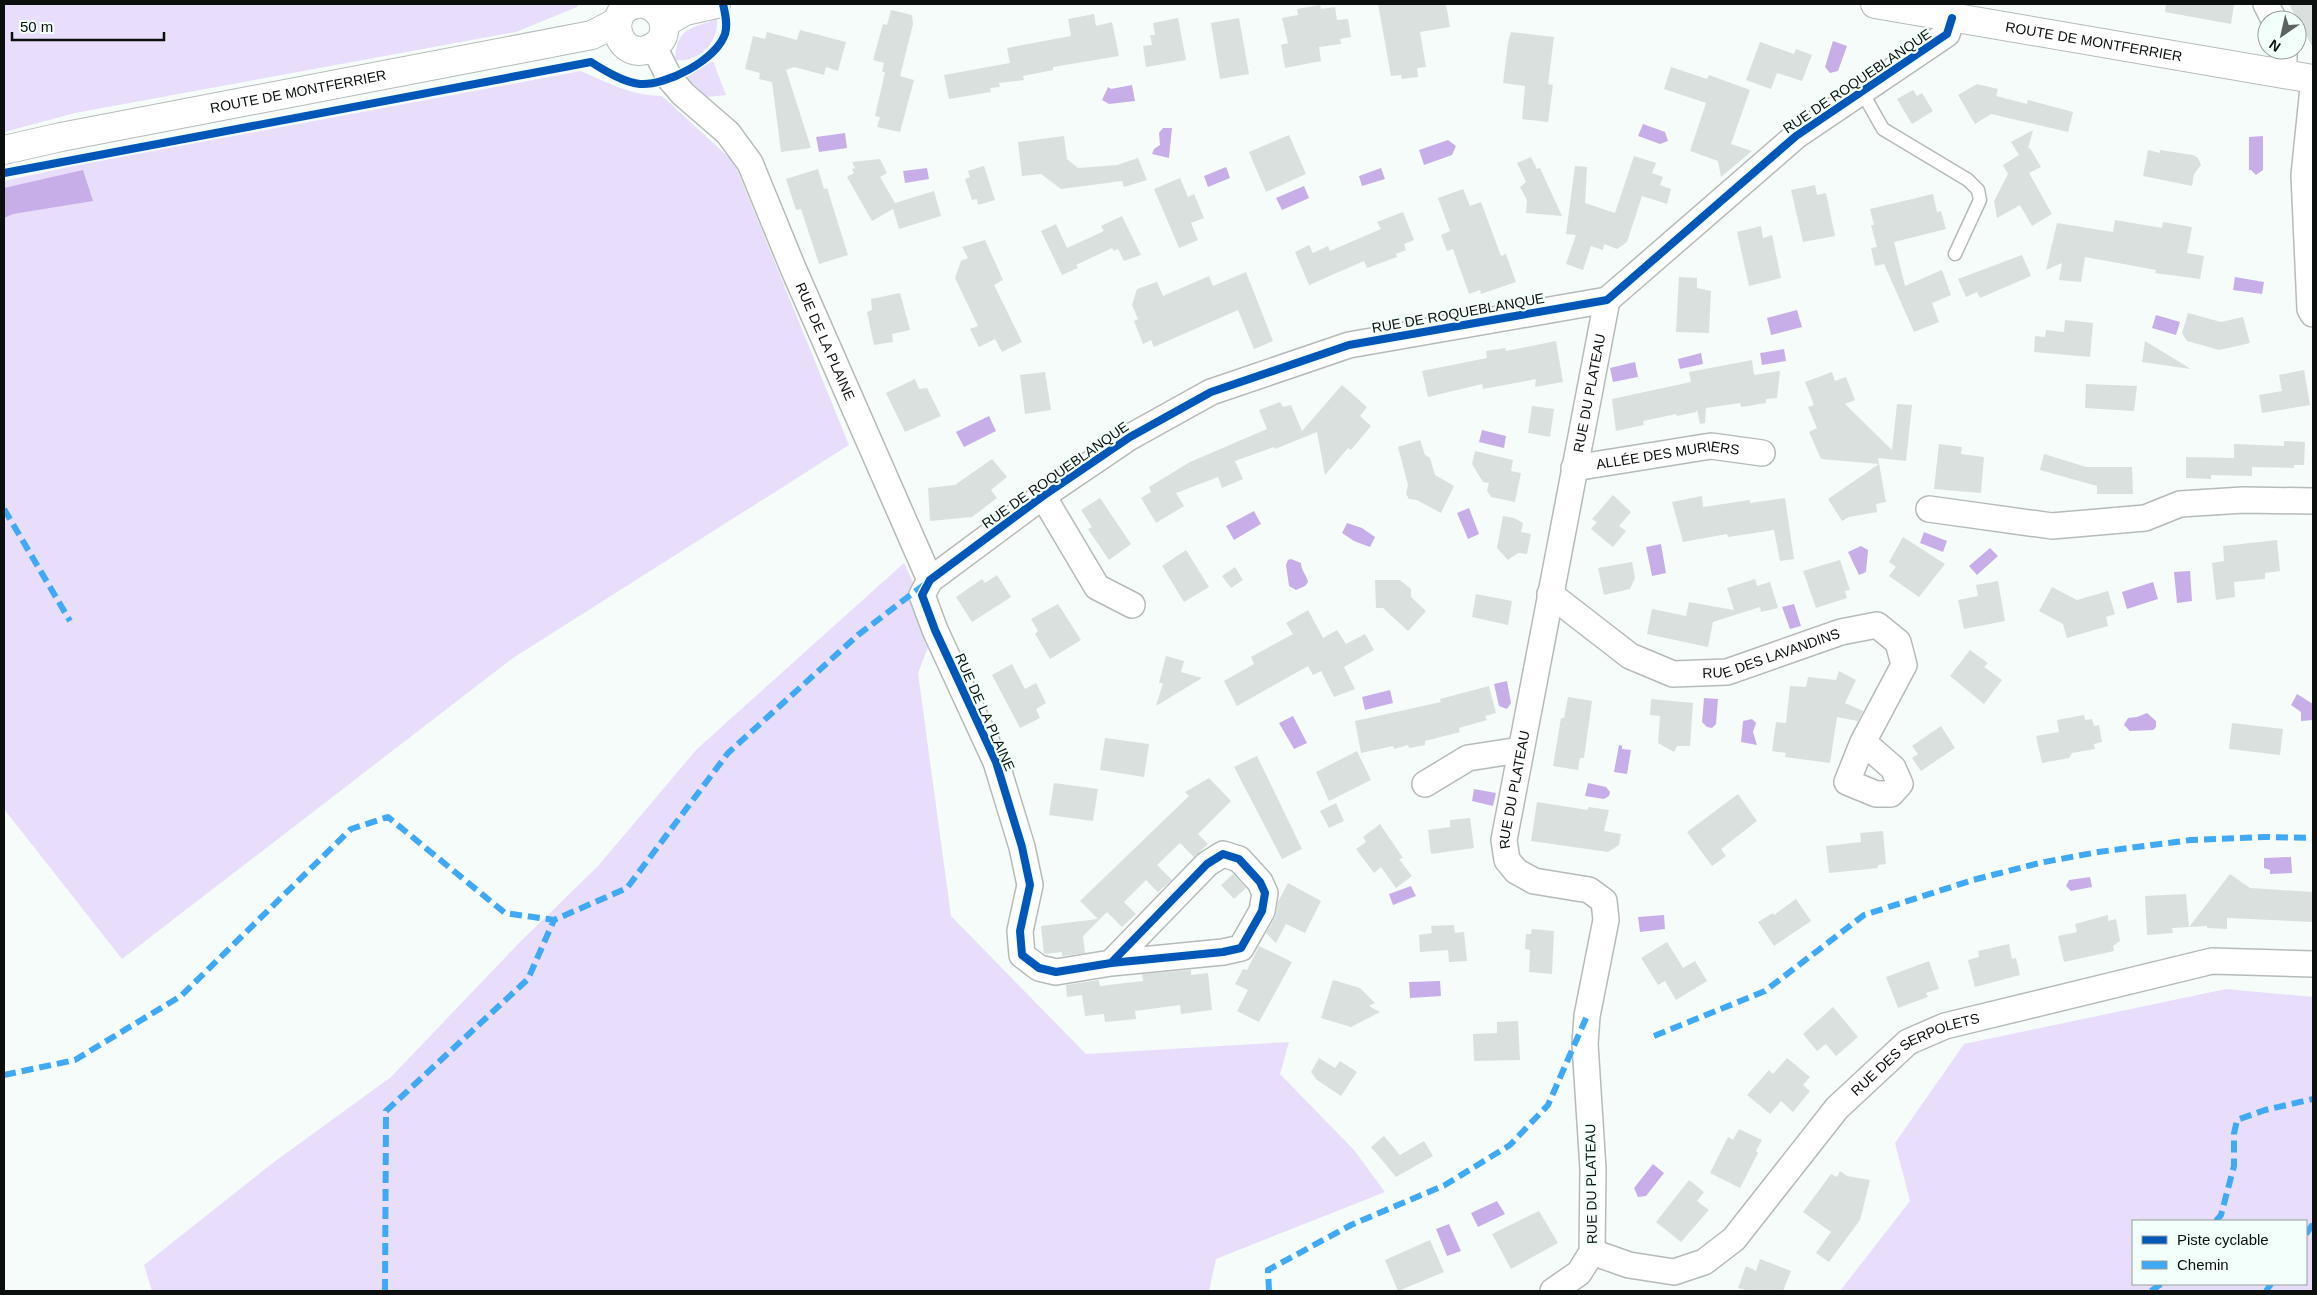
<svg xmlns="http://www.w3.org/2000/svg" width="2317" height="1295" font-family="Helvetica,sans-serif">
	<rect width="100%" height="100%" fill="#f5fcf9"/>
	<!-- grass -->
	<path fill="#e8defb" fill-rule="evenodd" d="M4 4H579L577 7 516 32 75 113 4 132Z
		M717 19C719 43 698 63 675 60 677 27 690 29 717 19Z
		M713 61 726 95 707 97 684 76Z
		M581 71C610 84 630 95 662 96L734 162 849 445 513 658 122 959 4 809V181L73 166Z
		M904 563 935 630 918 673 951 916 1086 1054 1289 1042 1280 1074 1354 1150 1385 1192 1216 1259 1209 1291H152L144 1265 274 1162 391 1077 519 943 598 866 697 749Z
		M2226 989 2313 997V1291H1840L1910 1201 1895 1143 1964 1044ZM2306 1221V1284H2133V1221Z"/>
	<!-- water -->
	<path fill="#c8aee9" d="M1833 41 1847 46 1838 71 1830 73 1825 67Z
		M1132 85 1135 101 1109 104 1102 100 1108 87 1111 89Z
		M1643 124 1665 132 1668 141 1660 144 1638 136Z
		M1163 128H1172L1169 158 1152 154 1154 149 1160 145 1159 133Z
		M845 133 847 148 819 152 816 137Z
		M2263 136V170L2256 175 2251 170H2249V137Z
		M1448 140 1456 146 1452 155 1424 165 1419 150Z
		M1226 167 1230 178 1208 187 1204 176Z
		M927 168 929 179 905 183 903 171Z
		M1381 168 1385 179 1362 186 1359 176Z
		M83 170 93 201 13 214 4 218V188Z
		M1304 186 1309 198 1282 210 1276 198Z
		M2235 277 2264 282 2262 294 2233 290Z
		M1797 310 1802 327 1771 335 1767 318Z
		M2156 315 2180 322 2176 335 2152 328Z
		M1784 349 1786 361 1762 365 1760 353Z
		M1701 353 1703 364 1680 369 1678 359Z
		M1635 362 1638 377 1613 382 1610 368Z
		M989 416 996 431 964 447 956 432Z
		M1482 430 1506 436 1504 448 1479 442Z
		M1469 508 1479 534 1468 539 1457 513Z
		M1254 511 1261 524 1234 540 1226 526Z
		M1347 523 1362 528 1375 537 1370 547 1354 541 1342 533Z
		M1924 532 1947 541 1943 552 1920 543Z
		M1661 544 1666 573 1652 576 1646 547Z
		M1861 546 1868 550 1866 572 1859 575 1848 552Z
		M1990 548 1998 556 1977 575 1969 566Z
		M1291 559 1301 563C1301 571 1307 575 1308 582L1305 586 1296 590 1289 586 1286 565 1288 560Z
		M2190 571 2192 601 2177 603 2174 572Z
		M2153 582 2158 599 2127 609 2122 592Z
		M1794 604 1801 626 1790 629 1782 607Z
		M1507 681 1511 703 1507 709 1499 706 1494 684Z
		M1390 690 1393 703 1365 710 1362 697Z
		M2297 694 2313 704V720L2301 721V712L2291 705Z
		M1704 698 1718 699 1716 724 1712 728 1707 727 1702 722Z
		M2147 713 2156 721V727L2153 730 2130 731 2124 725 2128 718 2137 717Z
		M1293 716 1307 743 1294 749 1279 723Z
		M1752 719 1756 723 1753 732 1757 745 1741 742 1743 721Z
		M1619 745 1622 746V749L1631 750 1627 774 1614 772Z
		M1588 783 1606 787 1610 792 1609 796 1604 799 1585 796Z
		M1474 789 1496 793 1493 806 1472 801Z
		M2291 857 2292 873 2270 874V870L2264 868V858Z
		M2090 877 2092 887 2071 891 2066 886 2069 880Z
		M1411 886 1416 896 1393 905 1389 894Z
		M1664 915 1665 929 1640 932 1638 917Z
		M1440 981 1441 996 1410 998 1409 982Z
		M1653 1164 1664 1173 1646 1196 1638 1197 1634 1188Z
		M1497 1201 1505 1214 1478 1227 1471 1213Z
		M1449 1224 1461 1251 1447 1256 1436 1229Z"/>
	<!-- building -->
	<path fill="#dae0dd" d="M1378 4H1446L1450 27 1420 32 1426 67 1417 68 1418 77 1402 79 1401 75 1391 76Z
		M2166 4H2234L2231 24 2165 12Z
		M2289 4H2313V48Z
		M1320 5 1321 9 1335 7 1337 20 1348 19 1351 37 1340 39 1341 44 1319 47 1321 61 1285 68 1281 45 1288 43 1282 18 1298 15 1297 9Z
		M891 10 912 15 913 24 900 76 914 80 900 132 877 127 880 117 875 116 885 72H882L884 63 873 60 883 24 887 25Z
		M1094 14 1096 26 1112 22 1119 56 1053 67V70L1023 76 1024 80 999 83 1000 87 990 88 991 92 949 99 944 75 1010 63 1007 48 1071 36 1068 19Z
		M1178 18 1186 60 1146 67 1143 46 1152 45 1150 35H1155L1153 23Z
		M1239 18 1249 74 1220 79 1211 23Z
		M800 30 846 42 838 71 826 67 824 75 794 67 786 70 811 148 781 152 772 82 759 79 760 73 745 69 753 36 765 39 767 32 797 40Z
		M1511 32 1554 37 1548 84 1553 85 1548 122 1522 119 1525 86 1503 83 1508 42Z
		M1760 42 1794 54 1796 49 1812 55 1802 81 1777 73 1771 89 1746 80Z
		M1671 67 1707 79 1709 75 1750 90 1731 144 1752 151 1721 177 1718 161 1690 151 1706 103 1664 89Z
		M1977 84 1998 89 1996 96 2027 104 2028 100 2073 112 2068 132 1991 114 1975 124 1958 95Z
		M1913 90 1917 96 1922 93 1933 111 1912 124 1897 99Z
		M2033 130 2028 149 2030 148 2041 167 2029 173 2052 214 2032 226 2020 205 1997 218 1994 201 2008 174 2003 165 2019 155 2011 142Z
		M1289 135 1306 174 1266 192 1249 152Z
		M1064 136 1067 159 1078 168 1117 165 1138 158 1147 180 1124 187 1122 181 1061 189 1041 174 1022 176 1018 142Z
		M2148 150 2160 153V150L2193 155 2198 158 2201 165 2194 174 2192 186 2143 176Z
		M1634 156 1656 163 1652 173 1663 177 1660 185 1671 189 1667 204 1642 196 1627 242 1617 249 1604 244 1603 250 1591 246 1583 270 1566 264 1576 235 1566 234 1575 166 1587 167 1585 203 1615 213Z
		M1531 157 1537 169 1540 168 1562 216 1526 213 1527 200 1520 187 1526 182 1517 163Z
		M880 159 887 173 880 177 895 203 934 191 941 216 899 229 893 209 872 221 847 177 854 173 852 169 855 168 852 162Z
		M984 166 995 200 978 205 977 199 972 200 965 179 970 177 968 171Z
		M818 169 824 189 827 188 848 255 819 264 801 209 796 210 786 179Z
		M1180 178 1188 197 1194 194 1204 218 1191 223 1198 240 1179 248 1154 189Z
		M1815 185 1817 195 1826 193 1835 236 1803 242 1791 190Z
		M1463 189 1470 206 1481 202 1501 256 1506 254 1516 282 1481 294 1480 290 1469 294 1453 249 1447 251 1441 235 1450 231 1438 198Z
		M1933 194 1937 212 1941 211 1946 229 1894 242 1905 286 1942 270 1951 295 1932 303 1939 322 1914 332 1884 264 1875 266 1871 248 1877 247 1871 225H1874L1870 209Z
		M1403 212 1414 240 1404 244 1406 250 1396 254 1397 257 1367 268 1364 261 1309 285 1295 252 1309 245 1313 253 1328 246 1330 251 1381 229 1377 222Z
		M1122 216 1141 255 1124 261 1118 249 1114 251 1112 248 1076 265 1078 268 1062 275 1041 231 1056 224 1067 248 1104 231 1101 226Z
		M2115 220 2162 228 2163 222 2192 227 2187 253 2204 256 2200 279 2155 273 2156 270 2085 257 2081 282 2059 280 2062 263 2046 270 2057 223 2113 232Z
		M1761 226 1763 238 1772 235 1781 278 1749 286 1737 232Z
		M985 240 1003 280 994 285 1022 342 1002 352 995 339 979 347 970 329 978 326 955 278 961 261 968 258 962 247Z
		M2022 255 2031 276 1980 298 1977 292 1966 297 1958 279Z
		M1246 272 1273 341 1254 349 1238 310 1154 347 1151 340 1143 344 1134 321 1138 319 1132 305 1137 289 1157 282 1163 296 1209 276 1213 286Z
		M1679 277 1697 278V288L1711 291 1709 333 1676 332Z
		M900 293 910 330 892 334 893 342 874 345 867 312 872 310 871 299Z
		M2188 313 2221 322 2243 317 2250 343 2219 350 2187 341 2182 333Z
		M2065 320 2093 323 2090 357 2034 352 2035 336 2045 337 2046 330 2064 332Z
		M1556 341 1563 382 1535 387 1536 379 1483 389 1482 384 1428 397 1422 371 1487 358 1486 351 1505 348 1506 351Z
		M2145 341 2191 369 2142 362Z
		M1752 360 1754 375 1780 371 1777 398 1766 399V403L1741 407 1740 403 1706 408 1705 423 1700 424 1697 410 1696 412 1677 416 1676 414 1643 421 1644 425 1616 431 1612 399 1691 382 1689 372Z
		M2304 370 2310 405 2262 413 2259 395 2282 391 2279 375Z
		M1045 372 1051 410 1025 414 1020 375Z
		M1832 372 1835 381 1846 377 1855 400 1845 404 1892 450 1897 404 1912 405 1906 461 1878 458 1886 502 1876 504 1877 512 1849 517 1842 521 1828 499 1879 464 1821 459 1809 432 1817 428 1808 407 1814 405 1805 382Z
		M915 379 919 389 927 388 941 416 905 432 886 393Z
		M2086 384 2137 386 2134 411 2085 408Z
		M1342 385 1367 407 1360 416 1371 426 1351 450 1348 448 1325 475 1317 432 1275 449 1274 447 1235 461 1243 479 1222 488 1218 477 1176 493 1184 506 1156 523 1141 498 1151 492 1149 487 1190 462 1267 429 1259 410 1280 402 1283 407 1291 405 1302 431Z
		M1532 406 1554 409 1550 437 1528 433Z
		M1420 440 1425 455 1430 458 1435 475 1454 486 1441 513 1417 500 1409 499 1406 494 1408 485 1398 447Z
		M2284 441 2305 442 2304 465H2294V468L2252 467V476L2211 475V479L2186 478V457L2234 458V444L2284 446Z
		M1939 444 1962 447 1961 454 1984 457 1981 493 1934 489Z
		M1475 451 1513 460 1511 471 1521 473 1515 502 1491 497 1487 491 1489 483 1483 482 1472 464Z
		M2044 454 2086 467H2132L2133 494H2097V486L2040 470Z
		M992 459 1007 477 991 490 997 498 972 517 930 521 928 488 955 485Z
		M1613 495 1631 512 1619 526 1626 531 1613 547 1591 529 1597 522 1592 519Z
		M1702 496 1703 507 1750 500V503L1785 498 1794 559 1780 561 1774 530 1728 537 1727 534 1683 542 1672 502Z
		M1100 498 1131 544 1109 560 1088 529 1092 527 1081 510Z
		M1503 516 1514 518 1523 523 1521 532 1531 534 1527 554 1518 553 1508 560 1497 548Z
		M1903 537 1945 564 1919 597 1889 576 1896 567 1889 562Z
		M2277 540 2280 571 2265 573V579L2234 582 2235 597 2216 600 2212 563 2224 561 2223 546Z
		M1186 550 1209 587 1184 602 1162 566Z
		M1840 560 1850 590 1845 591 1847 598 1816 608 1803 571Z
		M1632 562 1635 578 1630 589 1604 595 1598 568Z
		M1235 567 1243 580 1231 588 1222 576Z
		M997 575 1011 597 972 622 956 597 982 579 985 583Z
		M1755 579 1757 586 1770 582 1778 608 1761 612 1760 607 1713 622 1708 647 1647 634 1652 609 1686 616 1689 602 1734 610 1727 588Z
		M1375 580H1400L1411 589V597L1426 611 1408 631 1383 608H1376Z
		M1998 581 2005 621 1964 629 1958 600 1978 596 1976 585Z
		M2052 587 2077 600 2108 591 2115 614 2106 617 2108 626 2067 638 2063 624 2039 611Z
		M1476 594 1512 601 1508 625 1472 617Z
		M1058 604 1081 640 1050 659 1035 634 1038 631 1031 619Z
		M1308 610 1323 638 1337 630 1346 644 1365 634 1374 650 1344 667 1355 689 1334 697 1321 671 1313 675 1308 666 1237 706 1224 681 1254 664 1251 657 1293 634 1286 623Z
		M1970 650 1988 663 1984 667 2002 680 1984 704 1950 676Z
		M1166 656 1184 661 1181 672 1202 678 1156 706 1163 683H1159Z
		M1012 664 1025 689 1036 683 1046 703 1036 709 1040 718 1020 728 992 675Z
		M1839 671 1856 680 1845 703 1863 711 1858 721 1837 717 1830 763 1785 757 1786 753 1772 751 1776 722 1786 723 1790 686 1806 687 1808 677 1836 680Z
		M1489 686 1496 713 1485 716 1487 720 1459 728 1460 732 1425 741V745L1409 748 1408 745 1394 749 1393 746 1361 753 1355 721 1441 702 1440 699Z
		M1568 697 1592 701 1584 758H1580L1578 770 1553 766 1561 718H1564Z
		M1651 699 1693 703 1690 746H1677L1674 752 1658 743 1660 716 1650 715Z
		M2084 715 2085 720 2092 719 2094 726 2099 725 2102 742 2094 744 2095 749 2072 753 2069 758 2042 763 2036 736 2059 732 2057 720Z
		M2232 723 2283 729 2280 755 2229 749Z
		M1941 726 1955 748 1921 771 1912 758 1918 754 1912 746Z
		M1105 738 1149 744 1144 777 1100 770Z
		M1357 751 1371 780 1329 801 1316 772Z
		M1257 756 1302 849 1282 859 1234 767Z
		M1209 778 1231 801 1198 834 1208 844 1194 857 1180 843 1157 865 1172 880 1158 892 1146 880 1124 902 1136 914 1122 927 1107 912 1083 936 1085 953 1062 956V952L1044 954 1041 926 1098 919 1080 901 1189 796 1185 792Z
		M1054 783 1098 789 1093 821 1049 815Z
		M1738 794 1757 821 1721 849 1726 856 1712 866 1687 832Z
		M1537 802 1588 810V807L1609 810 1604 831 1621 834 1619 845 1608 852 1531 841Z
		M1336 803 1344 821 1329 828 1320 811Z
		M1470 818 1474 848 1431 854 1428 830 1450 827V820Z
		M1380 824 1403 858 1399 859 1412 876 1396 888 1381 867 1374 873 1356 849 1366 842 1363 837Z
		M1883 831 1886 864 1878 865V868L1829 873 1826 846 1861 842 1860 833Z
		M1233 874 1246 888 1234 899 1221 885Z
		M2230 874 2250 888 2313 892V922L2227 918V929L2207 928V926L2189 927Z
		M1288 883 1321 901 1305 933 1286 924 1276 943 1266 933 1275 918 1278 902Z
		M2186 894 2189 927 2172 928 2173 933 2147 935 2145 896Z
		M1796 899 1811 921 1774 946 1758 922 1773 913 1774 915Z
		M2108 915V921L2116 919 2120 941 2113 946 2114 951 2064 962 2058 936 2077 932 2075 924Z
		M1454 925 1455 933 1464 932 1467 961 1449 962 1448 950 1420 952 1419 935 1432 933 1431 926Z
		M1532 929 1554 931 1552 974 1529 972 1530 950 1525 949 1526 934H1531Z
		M1667 942 1683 968 1695 961 1707 981 1676 1000 1665 981 1658 985 1641 958Z
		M2009 944 2012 959 2016 958 2020 975 1975 987 1968 960 1979 957 1978 951Z
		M1259 946 1292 962 1259 1022 1237 1011 1248 990 1235 984 1243 969 1247 970Z
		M1929 961 1939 989 1926 993 1928 997 1898 1008 1886 977Z
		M1191 970V975L1208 973 1212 1010 1181 1014 1180 1005 1135 1011 1136 1019 1105 1022 1104 1014 1085 1016 1082 995 1067 997 1066 985 1099 980 1100 986 1143 981 1142 974Z
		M1333 980 1360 988 1375 1003 1369 1006 1380 1012 1351 1027 1321 1018Z
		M1833 1007 1858 1037 1836 1056 1826 1044 1817 1051 1803 1034Z
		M1518 1021 1520 1060 1474 1061 1473 1034 1497 1033V1022Z
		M1319 1058 1335 1068 1340 1061 1357 1072 1341 1096 1317 1080 1311 1072Z
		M1787 1058 1810 1077 1803 1085 1810 1091 1793 1112 1781 1101 1770 1114 1747 1095 1769 1070 1773 1074Z
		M1739 1129 1762 1140 1756 1151 1758 1153 1740 1188 1710 1173 1728 1137 1733 1140Z
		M1384 1136 1400 1155 1424 1141 1433 1156 1396 1177 1371 1147Z
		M1840 1171 1847 1176 1870 1180 1860 1220 1829 1262 1816 1253 1831 1232 1803 1212 1831 1174 1837 1177Z
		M1689 1180 1704 1192 1697 1201 1709 1210 1681 1242 1656 1222Z
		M1539 1211 1558 1243 1511 1269 1492 1234Z
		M1430 1240 1444 1272 1398 1291 1385 1260Z
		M1760 1259 1791 1271 1783 1291H1750L1738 1288 1746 1266 1756 1271Z"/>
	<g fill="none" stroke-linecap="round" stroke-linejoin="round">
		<defs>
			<path id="service" d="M1862 92 1883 129 1968 180 1978 190 1980 200 1955 254"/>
			<g id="minor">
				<path d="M2266 4 2274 20"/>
				<path id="s1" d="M654 47 670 79 683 94 728 133 750 163 793 268 930 580"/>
				<path d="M2284 73V50"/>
				<path d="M2313 88 2304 175 2310 309 2313 314"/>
				<path id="s2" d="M1574 468 1711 446 1762 453"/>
				<path d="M1043 496 1097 587 1132 605"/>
				<path d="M1929 509 2052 526 2145 518 2180 504 2243 500 2313 501"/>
				<path id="s3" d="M1550 594 1630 656 1673 674 1727 672 1841 632 1877 625 1898 642 1904 665 1863 742 1847 782 1876 794H1891L1900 784 1893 768 1863 742"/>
				<path d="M1425 784 1468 758 1520 750"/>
				<path d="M1111 963 1207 864 1223 854 1239 859 1260 882 1265 893 1262 911 1241 948 1223 952 1111 963 1056 972 1039 968 1022 955 1020 931 1030 885 1022 847 996 762 935 630 922 595 930 580 1043 496 1130 437 1211 392 1349 345 1607 300 1796 136 1947 34 1952 18"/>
				<path id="s4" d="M1592 1252 1629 1265 1674 1272 1704 1262 1734 1239 1837 1108 1908 1042 1945 1026 2212 961 2313 964"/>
				<path id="s5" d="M1553 1291 1579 1273 1592 1252 1593 1169 1585 1044 1587 1016 1606 920 1604 901 1589 890 1534 881 1516 871 1507 860 1504 840 1607 300"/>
			</g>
			<g id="tertiary">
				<path d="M637 4C605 8 615 58 646 50 653 48 660 43 663 36 668 21 658 7 644 4"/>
				<path id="s6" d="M1875 4 2313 79"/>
				<path d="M664 23 685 11 716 4"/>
				<path id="s7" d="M4 150 61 137 592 35 617 22"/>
			</g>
		</defs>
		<!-- service casing -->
		<use href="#service" stroke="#b5bbb9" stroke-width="15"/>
		<!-- minor casing -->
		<use href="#minor" stroke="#b5bbb9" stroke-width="28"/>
		<!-- tertiary casing -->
		<use href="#tertiary" stroke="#b5bbb9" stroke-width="30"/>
		<!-- service -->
		<use href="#service" stroke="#fefffe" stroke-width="12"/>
		<!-- minor -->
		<use href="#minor" stroke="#fefffe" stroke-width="25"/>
		<!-- tertiary -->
		<use href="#tertiary" stroke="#fefffe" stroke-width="28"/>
		<!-- quiet -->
		<path stroke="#3fa9f5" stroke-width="6" stroke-dasharray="12 6" stroke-linecap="butt" d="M4 509 70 621
			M1654 1036 1765 991 1864 915 1973 880 2039 863 2098 852 2191 840 2265 837 2313 838
			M4 1075 75 1060 181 996 351 829 388 817 505 913 554 920 627 888 728 753 858 635 925 584
			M2216 1221 2221 1215 2234 1166V1134L2237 1120 2265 1110 2313 1099
			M2306 1234 2313 1224
			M385 1291 386 1111 528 979 554 920
			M1269 1291 1268 1270 1351 1225 1445 1185 1510 1145 1548 1105 1587 1016
			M2151 1291 2161 1284
			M2266 1291 2271 1284"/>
		<defs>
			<path id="cycleway" d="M4 173 591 62C605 71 623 82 640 84 666 86 716 60 725 34 728 24 725 13 723 4
				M1111 963 1207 864 1223 854 1239 859 1260 882 1265 893 1262 911 1241 948 1223 952 1111 963 1056 972 1039 968 1022 955 1020 931 1030 885 1022 847 996 762 935 630 922 595 930 580 1043 496 1130 437 1211 392 1349 345 1607 300 1796 136 1947 34 1952 18"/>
		</defs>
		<!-- cycleway casing -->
		<use href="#cycleway" stroke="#f2fffa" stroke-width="11"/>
		<!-- cycleway -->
		<use href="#cycleway" stroke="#0057b8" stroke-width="8"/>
	</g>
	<g text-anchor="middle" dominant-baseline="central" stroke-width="4.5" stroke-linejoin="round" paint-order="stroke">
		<!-- street labels -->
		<g font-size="14" fill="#0b100e" stroke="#f2fffa">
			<text stroke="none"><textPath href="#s6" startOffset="222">ROUTE DE MONTFERRIER</textPath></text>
			<text transform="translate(1857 81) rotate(-34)">RUE DE ROQUEBLANQUE</text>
			<text stroke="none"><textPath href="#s7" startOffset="300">ROUTE DE MONTFERRIER</textPath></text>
			<text transform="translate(1458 313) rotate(-10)">RUE DE ROQUEBLANQUE</text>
			<text stroke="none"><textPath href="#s1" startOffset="346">RUE DE LA PLAINE</textPath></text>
			<text stroke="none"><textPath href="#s5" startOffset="994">RUE DU PLATEAU</textPath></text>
			<text stroke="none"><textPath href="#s2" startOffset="95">ALLÉE DES MURIERS</textPath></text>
			<text transform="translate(1055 475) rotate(-35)">RUE DE ROQUEBLANQUE</text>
			<text stroke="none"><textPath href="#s3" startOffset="249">RUE DES LAVANDINS</textPath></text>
			<text transform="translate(985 712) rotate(66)">RUE DE LA PLAINE</text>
			<text stroke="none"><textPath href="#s5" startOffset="590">RUE DU PLATEAU</textPath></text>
			<text stroke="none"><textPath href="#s4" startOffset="418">RUE DES SERPOLETS</textPath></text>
			<text transform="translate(1591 1184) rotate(-91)">RUE DU PLATEAU</text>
		</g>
	</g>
	<!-- border -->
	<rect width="2317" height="1295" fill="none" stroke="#0b100e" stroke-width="10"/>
	<!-- legend -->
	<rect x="2132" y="1220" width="175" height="65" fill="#f2fffa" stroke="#969f9c"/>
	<rect x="2142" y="1236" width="25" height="8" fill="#0057b8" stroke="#969f9c"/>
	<text x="2177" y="1245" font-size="15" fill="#0b100e">Piste cyclable</text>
	<rect x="2142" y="1261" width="25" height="8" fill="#3fa9f5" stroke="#969f9c"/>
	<text x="2177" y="1270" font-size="15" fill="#0b100e">Chemin</text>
	<!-- north arrow -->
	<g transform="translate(2282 35) rotate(214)"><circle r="24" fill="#f2fffa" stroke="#969f9c"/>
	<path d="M0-4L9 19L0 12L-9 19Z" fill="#5d6360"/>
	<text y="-8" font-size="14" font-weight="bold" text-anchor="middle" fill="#0b100e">N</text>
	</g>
	<!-- scale -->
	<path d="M12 32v8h152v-8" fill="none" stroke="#0b100e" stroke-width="2.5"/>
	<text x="20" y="32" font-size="15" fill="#0b100e" stroke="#f2fffa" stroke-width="4" paint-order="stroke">50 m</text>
</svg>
